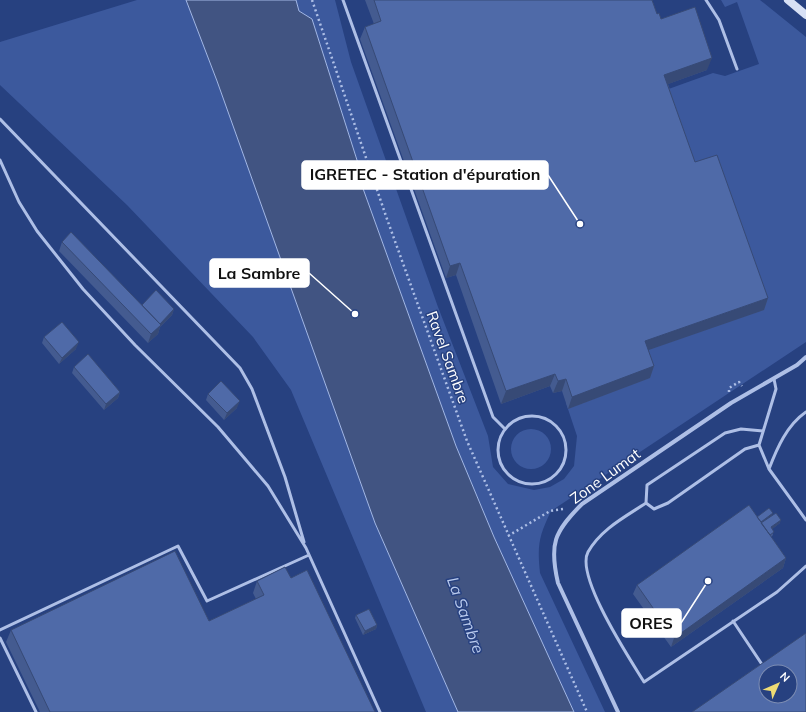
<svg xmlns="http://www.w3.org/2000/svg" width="806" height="712" font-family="Mulish,sans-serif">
	<rect width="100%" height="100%" fill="#274180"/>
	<!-- green -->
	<path fill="#3c599d" d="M137 0H186L217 81 375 523 458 712H426L291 390 253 337 127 205 0 85V42Z
		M296 0H335L351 62 438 307 488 436 493 467 508 484 534 490 550 487 564 479 574 466 577 436 566 403 648 374 639 348 692 172 663 91 713 73 725 76 759 64 737 2 725 7 721 0H760L806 37V342L551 511C539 536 537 545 540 573L605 712H574L494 537 456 446 361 183 364 181 312 19 299 11Z
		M511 449a20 20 0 1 1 40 0a20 20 0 1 1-40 0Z"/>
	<!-- water -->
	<path fill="#415482" stroke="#a3b8e6" d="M186 0H296L299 11 312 19 364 182 361 183 456 446 494 537 574 712H458L375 523 217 81Z"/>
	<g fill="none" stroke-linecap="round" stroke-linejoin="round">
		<!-- path -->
		<path stroke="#aebfe6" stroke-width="2.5" stroke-dasharray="2 3" stroke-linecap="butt" d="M312 0 387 219 467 441 587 712
			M729 392V388L739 382 742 386
			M508 536 550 511 563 509"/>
		<!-- lane -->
		<path stroke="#aebfe6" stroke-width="3" d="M343 0 493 417 505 429
			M706 0 719 20 737 69
			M0 119 240 368 252 389 285 477 304 542
			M0 160 19 202 37 231 83 289 135 345 218 427 268 486 306 548 380 712
			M774 379 776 389 759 445 769 469 806 520
			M498 450a34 34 0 1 1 68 0a34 34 0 1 1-68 0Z
			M769 469C777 448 787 425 806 412
			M646 503C625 517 601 529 588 552 575 576 630 659 644 682L777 592 806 566
			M646 503 647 485 725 433 741 429 763 431
			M646 503 654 509 668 503 745 449 759 445
			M733 621 763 666
			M0 630 178 546 207 601 309 555
			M0 638 36 712"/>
		<!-- street -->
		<path stroke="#aebfe6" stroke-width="4" d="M618 712 558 583C549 544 554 532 582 504L731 403 797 365 806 357"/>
		<!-- secondary -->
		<path stroke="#d7e0f5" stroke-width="8" d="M788 0 806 15"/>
	</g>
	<!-- wall -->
	<path fill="#445b90" d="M365 0H652L657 14 707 70 668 84 695 162 768 298 764 310 648 350 654 366 650 378 568 409 562 391 553 393 550 386 501 404 456 275 446 278 360 39 365 27 374 24Z
		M62 242 142 305 174 309 172 315 160 327 158 334 148 343 59 251Z
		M44 337 76 349 59 364 42 343Z
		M74 367 120 392 118 398 104 410 72 373Z
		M208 394 237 408 224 420 206 400Z
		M772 515 780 523 772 529 773 535 771 537 786 558 783 568 671 647 633 594 637 585 757 517Z
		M291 578 375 712H40L6 642 11 630 209 621 256 599 253 593 257 581Z
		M356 615 377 625 376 629 363 635 355 618Z"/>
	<!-- shaded-wall -->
	<path fill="#374a76" d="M712 58 707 70 660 87 664 75Z
		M460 263 456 275 446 278 450 266Z
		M768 298 764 310 640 353 645 341Z
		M174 309 172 315 160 327 158 334 148 343 151 334 159 324Z
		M79 342 76 349 59 364 62 358Z
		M654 366 650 378 568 409 572 397Z
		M555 374 550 386 501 404 506 391Z
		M566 379 562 391 553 393 558 381Z
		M120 392 118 398 104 410 106 404Z
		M240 401 237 408 224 420 227 413Z
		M773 513 772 516 757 525Z
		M781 520 780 523 770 531 771 527Z
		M786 558 783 568 671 647 674 638Z
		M377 625 376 629 363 635 365 631Z"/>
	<!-- building -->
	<path fill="#4f6aa8" stroke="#374a76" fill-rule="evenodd" d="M374 0H652L657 14 659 13 661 19 695 7 712 58 664 75 695 162 717 155 768 298 645 341 654 366 572 397 566 379 558 381 555 374 506 391 460 263 450 266 365 27 381 21Z
		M71 232 161 325 151 334 62 242Z
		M156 290 174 309 160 324 142 305Z
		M62 322 79 342 62 358 44 337Z
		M88 354 120 392 106 404 74 367Z
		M221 381 240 401 227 413 208 394Z
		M749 505 786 558 674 638 637 585Z
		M769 508 773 513 761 522 757 517Z
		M776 513 781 520 771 527 774 532 770 535 761 523Z
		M175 551 209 621 264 595 257 581 285 567 291 578 307 570 375 712H50L11 630Z
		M369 609 377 625 365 631 356 615Z
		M806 633V712H692ZM766 672H790V696H766Z"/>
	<g text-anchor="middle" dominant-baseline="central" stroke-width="3" stroke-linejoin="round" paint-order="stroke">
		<!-- street labels -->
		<g font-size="15" fill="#fff" stroke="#274180">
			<text transform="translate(448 357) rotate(70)">Ravel Sambre</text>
			<text transform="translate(605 476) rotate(-36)">Zone Lumat</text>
		</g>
		<!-- water labels -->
		<g font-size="16" font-style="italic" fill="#b9caed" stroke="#274180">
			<text transform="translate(466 615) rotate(70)">La Sambre</text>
		</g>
	</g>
	<!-- callouts -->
	<path fill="none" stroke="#fff" stroke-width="1.5" d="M580 224L548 175M355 314L309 273M708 581L681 623"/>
	<g fill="#fff" stroke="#274180" stroke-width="1.5">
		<circle cx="580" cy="224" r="4"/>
		<circle cx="355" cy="314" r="4"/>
		<circle cx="708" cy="581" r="4"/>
	</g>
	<g fill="#fff" stroke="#fff" stroke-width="1.5">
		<rect x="302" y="161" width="246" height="28" rx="4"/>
		<rect x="210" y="259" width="99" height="28" rx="4"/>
		<rect x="622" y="609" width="59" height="28" rx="4"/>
	</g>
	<g font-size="16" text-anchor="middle" font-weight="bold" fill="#111">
		<text x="425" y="180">IGRETEC - Station d'épuration</text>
		<text x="259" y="279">La Sambre</text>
		<text x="651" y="629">ORES</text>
	</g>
	<!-- north arrow -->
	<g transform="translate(778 684) rotate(45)"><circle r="19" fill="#274180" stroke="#7d8db3"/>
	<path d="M0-3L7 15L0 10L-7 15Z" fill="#eedc74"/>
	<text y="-6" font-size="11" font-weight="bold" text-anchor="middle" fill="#ffffff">N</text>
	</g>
</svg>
